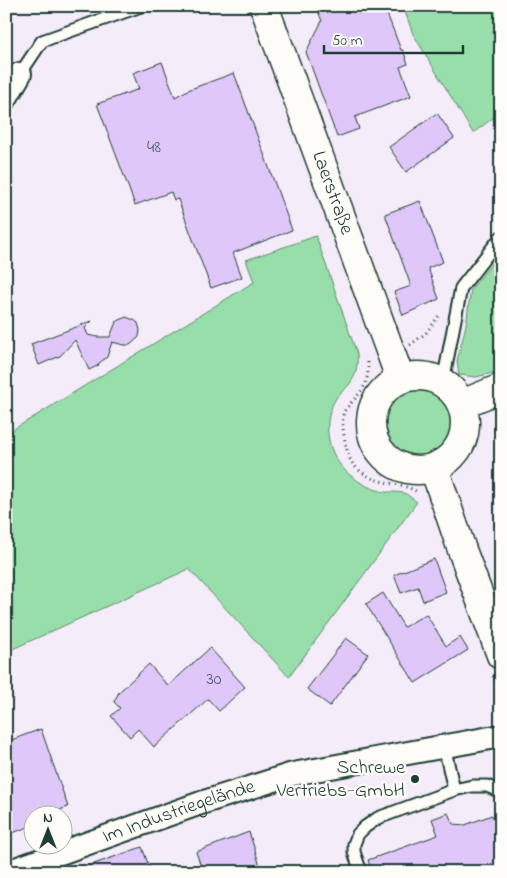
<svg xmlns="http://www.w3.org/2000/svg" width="507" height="878" font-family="'Indie Flower',sans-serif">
	<rect width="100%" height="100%" fill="#f4ecf8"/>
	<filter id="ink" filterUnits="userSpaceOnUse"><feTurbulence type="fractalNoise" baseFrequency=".02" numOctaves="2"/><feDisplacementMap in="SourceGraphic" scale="10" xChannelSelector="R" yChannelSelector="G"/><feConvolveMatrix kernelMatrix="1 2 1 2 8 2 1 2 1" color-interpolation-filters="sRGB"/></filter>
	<g filter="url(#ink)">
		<!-- green -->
		<path fill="#98deaa" stroke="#5c8e6f" d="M403 6H501V112L473 133 413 34Z
			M316 236 357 354C358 368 356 379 345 389 342 392 337 395 335 400 320 426 329 461 354 478 363 485 374 490 385 492 391 492 398 492 404 493 408 495 413 499 417 502L289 677 189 569 6 652V434L254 282 246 260Z
			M501 252V371L476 377 459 375 457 361 466 325 471 289Z
			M378 424a39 39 0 1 1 78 0a39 39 0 1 1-78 0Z"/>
		<!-- building -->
		<path fill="#dfc8f9" stroke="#1f3d34" d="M316 6H384L401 50H403L408 64 400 67 411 96 355 117 359 129 337 137 306 52 322 21Z
			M162 62 175 97 188 90 234 73 292 230 233 253 242 277 211 288 178 199 174 200 171 192 135 205 97 104 139 89 133 73Z
			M437 113 454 138 406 172 389 147Z
			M420 201 443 262 428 268 439 299 403 315 394 292 411 286 385 214Z
			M126 317 134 320 138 323 140 330 139 337 130 345H124L112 342 107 357 98 364 99 365 89 370 75 340 60 356 39 365 31 344 92 321 85 328 88 335 97 337H110L116 322Z
			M434 559 446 592 423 601 418 587 401 593 394 575Z
			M383 593 404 627 426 614 446 646 460 637 468 650 415 683 366 604Z
			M346 638 368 654 330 706 307 689Z
			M210 648 245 687 219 711 208 699 154 747 138 729 130 737 111 716 120 708 114 702 119 692 149 664 168 686Z
			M41 729 68 807 43 816H32V819L29 820 31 826 10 834 6 824V742Z
			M448 813 453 824 465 825 492 815 501 838V872H372L368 860 438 835 432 819Z
			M249 832 262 872H203L196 852Z
			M142 847 151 872H77V870Z"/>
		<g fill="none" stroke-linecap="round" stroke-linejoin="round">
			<defs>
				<path id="service" d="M20 74 42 41 141 6
					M443 382 461 288 501 237
					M444 746 454 790
					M361 872 354 852V844L358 834 365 827 378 818 454 790 472 786H487L501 792"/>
				<g id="minor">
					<path d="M6 98 20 74"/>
					<path id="s1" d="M7 872 201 803 293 774 501 736"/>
				</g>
				<path id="tertiary" d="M462 404 501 388"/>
				<g id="secondary">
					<path id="s2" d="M264 6 400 378"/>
					<circle cx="418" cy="423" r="47"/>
					<path d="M434 468 462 550 501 655"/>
				</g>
			</defs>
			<!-- service casing -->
			<use href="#service" stroke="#1f3d34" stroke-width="15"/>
			<!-- minor casing -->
			<use href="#minor" stroke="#1f3d34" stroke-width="26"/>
			<!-- tertiary casing -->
			<use href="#tertiary" stroke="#1f3d34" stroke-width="31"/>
			<!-- secondary casing -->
			<use href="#secondary" stroke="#1f3d34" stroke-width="31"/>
			<!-- path -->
			<path stroke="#1f3d34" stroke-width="3" stroke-dasharray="1 4" stroke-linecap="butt" d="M410 345 426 333 440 314
				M368 362C369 382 364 389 351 403 349 406 345 409 344 412 340 421 346 452 351 461 353 465 358 470 362 472 379 486 401 481 419 493
				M493 676 501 696"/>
			<!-- service -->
			<use href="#service" stroke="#fdfcf7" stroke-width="11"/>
			<!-- minor -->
			<use href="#minor" stroke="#fdfcf7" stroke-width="22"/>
			<!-- tertiary -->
			<use href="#tertiary" stroke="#fdfcf7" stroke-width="28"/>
			<!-- secondary -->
			<use href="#secondary" stroke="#fdfcf7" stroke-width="28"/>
		</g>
	</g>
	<!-- markers -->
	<circle fill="#1f3d34" stroke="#fdfcf7" stroke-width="2" cx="415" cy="779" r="5"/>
	<g text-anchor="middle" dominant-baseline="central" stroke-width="5" stroke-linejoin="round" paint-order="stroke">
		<!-- number labels -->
		<g font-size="18" fill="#4f6065">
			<text x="154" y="148">48</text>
			<text x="214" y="680">30</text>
		</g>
		<!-- street labels -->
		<g font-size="20" fill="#1f3d34" stroke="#fdfcf7">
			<text stroke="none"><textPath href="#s2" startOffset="199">Laerstraße</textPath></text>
			<text stroke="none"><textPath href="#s1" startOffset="182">Im Industriegelände</textPath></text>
		</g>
		<!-- poi labels -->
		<g font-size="20" fill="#1f3d34" stroke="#fdfcf7" text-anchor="end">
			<text x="405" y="768">Schrewe<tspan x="405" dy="23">Vertriebs-GmbH</tspan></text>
		</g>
	</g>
	<!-- margin -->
	<rect width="507" height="878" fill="none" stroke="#fdfcf7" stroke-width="25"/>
	<rect x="12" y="12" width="482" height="853" fill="none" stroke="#1f3d34" stroke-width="2" filter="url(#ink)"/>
	<!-- north arrow -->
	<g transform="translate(48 830)"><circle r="24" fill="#fdfcf7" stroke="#a4b0a9"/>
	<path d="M0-4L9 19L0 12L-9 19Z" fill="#1f3d34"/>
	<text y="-8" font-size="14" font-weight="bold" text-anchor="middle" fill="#1f3d34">N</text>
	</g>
	<!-- scale -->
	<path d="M324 45v8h139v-8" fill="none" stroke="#1f3d34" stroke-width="2.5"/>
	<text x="332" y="45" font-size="15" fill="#1f3d34" stroke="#fdfcf7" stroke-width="4" paint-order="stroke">50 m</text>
</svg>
